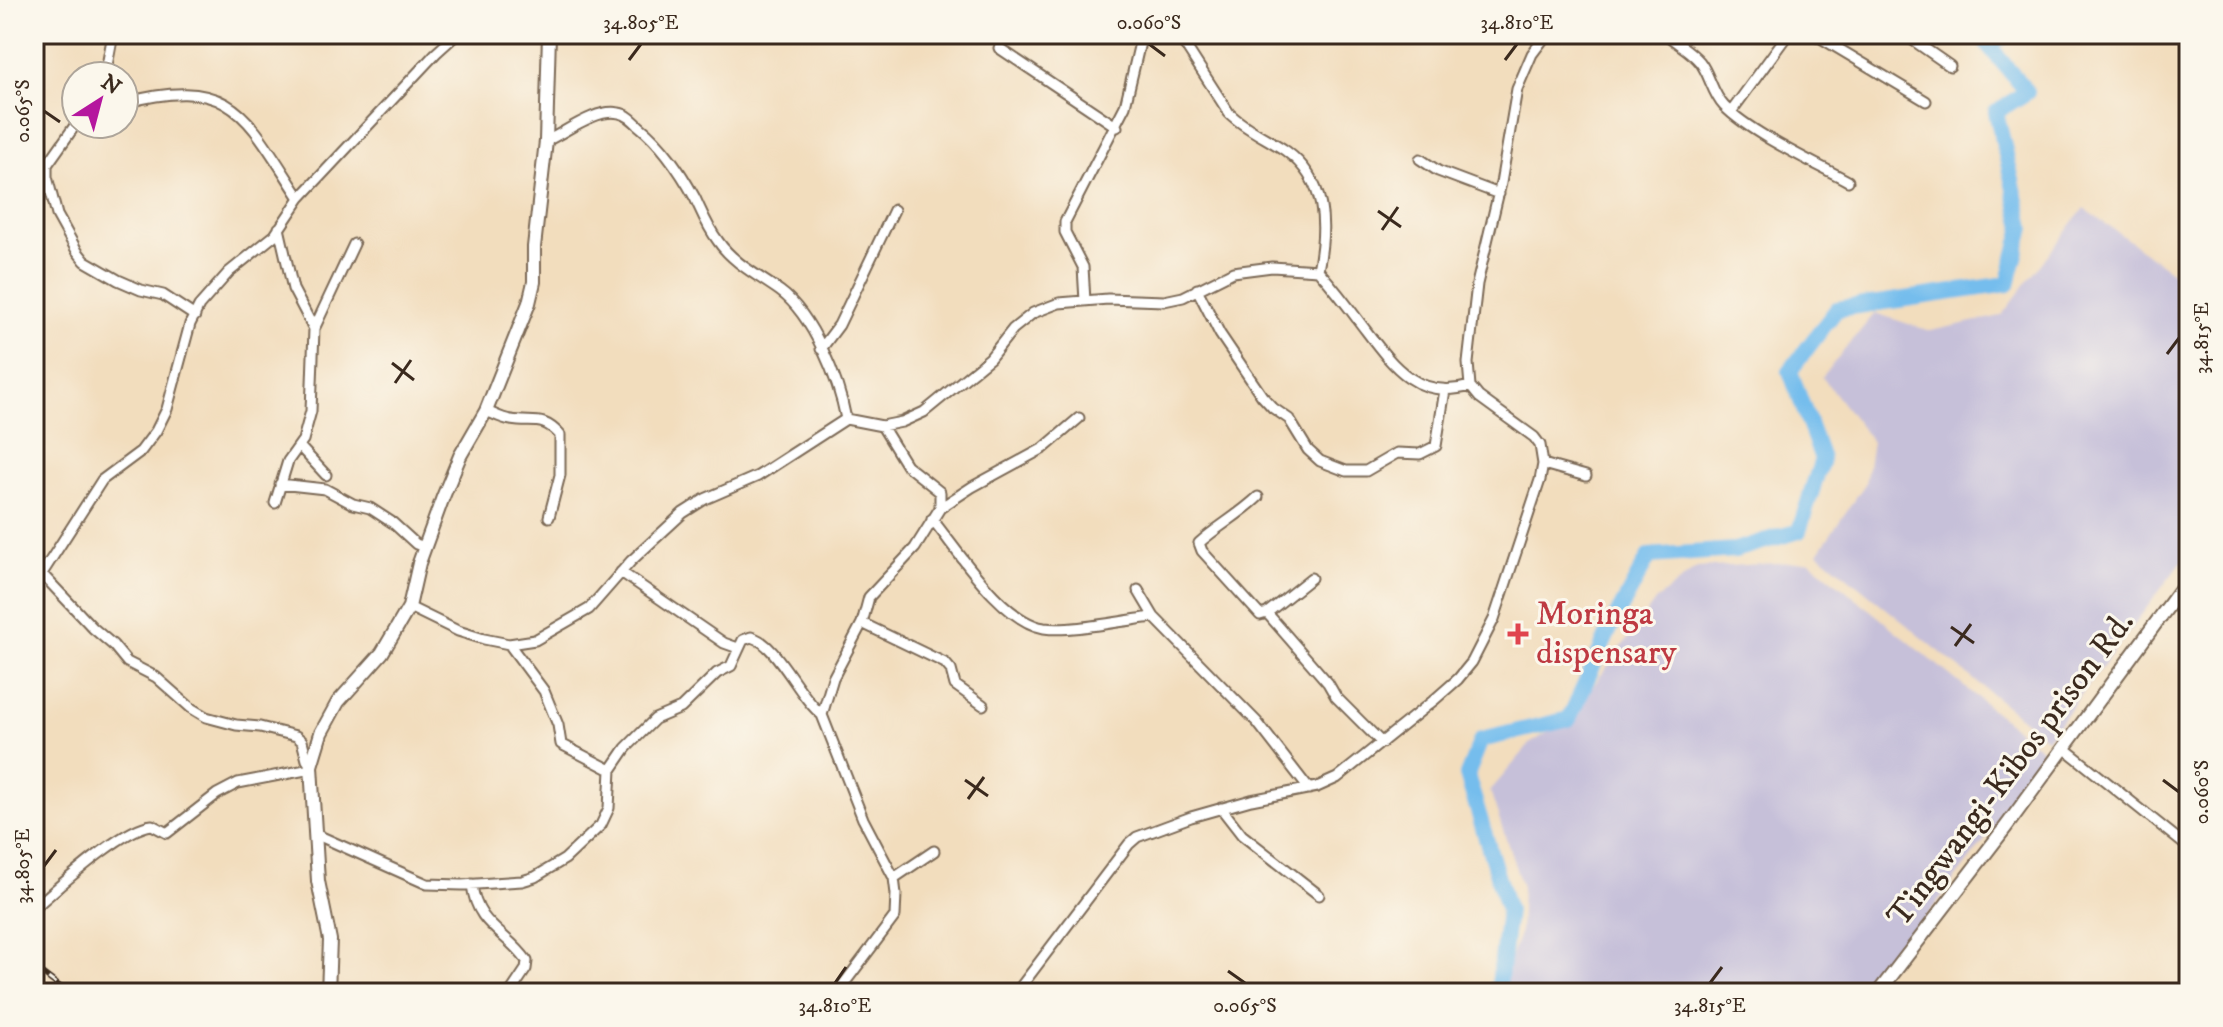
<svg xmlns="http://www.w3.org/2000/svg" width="2223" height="1027" font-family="'IM FELL DW Pica',serif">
	<rect width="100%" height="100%" fill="#fbf7ec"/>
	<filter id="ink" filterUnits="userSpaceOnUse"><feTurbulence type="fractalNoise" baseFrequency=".0125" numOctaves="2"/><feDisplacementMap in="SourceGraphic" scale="16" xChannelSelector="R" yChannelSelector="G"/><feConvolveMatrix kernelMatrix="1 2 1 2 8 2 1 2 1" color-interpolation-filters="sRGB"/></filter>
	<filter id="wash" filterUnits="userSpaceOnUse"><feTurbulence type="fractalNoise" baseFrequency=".006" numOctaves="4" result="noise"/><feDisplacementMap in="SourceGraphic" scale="32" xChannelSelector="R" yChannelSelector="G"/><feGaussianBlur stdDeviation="1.8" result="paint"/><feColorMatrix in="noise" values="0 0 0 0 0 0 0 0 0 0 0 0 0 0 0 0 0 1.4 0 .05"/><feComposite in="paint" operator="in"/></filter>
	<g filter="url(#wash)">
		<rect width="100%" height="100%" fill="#f2ddbd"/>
		<!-- industrial -->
		<path fill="#c6c0d9" d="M2084 208 2189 284V552L2047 739 1818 553 1865 484 1872 442 1822 377 1875 313 1930 331 2001 316Z
			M1810 561 2049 756 1868 993 1498 992 1520 931 1522 887 1490 791 1531 743 1569 719 1656 600 1697 568Z"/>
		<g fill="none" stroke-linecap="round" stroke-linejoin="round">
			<!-- river -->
			<path stroke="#74bded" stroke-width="16" d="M1498 993 1508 911 1467 775 1481 740 1569 719 1611 627 1649 556 1735 550 1799 531 1822 459 1790 371 1837 309 2008 284 2023 227 1996 112 2027 92 1988 45 2009 34"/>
		</g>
	</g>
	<g filter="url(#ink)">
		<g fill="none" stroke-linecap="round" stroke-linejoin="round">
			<defs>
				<path id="minor" d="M1178 34 1229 113C1245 129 1267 138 1286 151 1327 181 1327 226 1318 270 1333 287 1347 305 1361 324 1390 362 1416 402 1470 386
					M1666 34C1677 44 1690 50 1700 62 1710 75 1712 93 1724 106 1750 133 1813 162 1848 181
					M1814 34 1926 101
					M1904 34 1950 66
					M999 48 1117 127
					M105 76 113 34
					M124 103C234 74 246 116 300 198
					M1731 112 1788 34
					M76 124 47 165V177L57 215 77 251 85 261 118 280 141 290 163 295 195 316
					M546 141C566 132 596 108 619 113 627 114 633 120 639 126 663 145 680 171 695 198 702 213 708 228 718 241 733 263 759 276 780 291 813 315 839 381 846 419
					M1420 159 1438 171 1499 194
					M34 170 47 165
					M279 228 293 289 314 329
					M1197 289 1220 334 1262 396 1273 408 1289 419 1308 450 1320 461 1346 471H1366L1397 453 1420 454 1436 446 1445 390
					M1085 301 1083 267 1065 232V222L1125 106 1142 34
					M821 349 839 325 894 210
					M486 411C494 414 502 419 511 420 533 424 542 415 560 435V475L549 517
					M300 447 326 475
					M1543 464 1586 476
					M280 484 325 489 353 504 370 508 393 523 416 544 425 547
					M1258 497C1239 515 1218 526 1199 543L1202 551 1260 615 1267 613 1311 578
					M275 503 288 461 303 440 311 411 314 329 354 244
					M940 508 972 487 1044 448 1079 418
					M932 519C959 552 1002 621 1044 628 1072 632 1124 620 1154 617
					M34 562 42 574 93 628 113 645 127 662 156 677 191 708 206 717 236 725 260 727 296 736 302 741 307 760 311 766
					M621 572 724 643 738 648
					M34 586 102 480 141 451 156 431 167 409 190 324 199 306 229 272 275 235 300 198 436 53 457 34
					M1138 590 1154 617 1257 722 1309 789
					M409 607 458 631 484 639 509 644 535 640 589 609 631 561 683 513 705 499 758 476 846 419 882 426 902 422 924 412 990 358 1013 329 1033 313 1059 303 1108 299 1164 301 1183 297 1233 272 1272 267 1318 270
					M1267 613 1328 683 1336 697 1382 743
					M862 623 945 663 951 670 955 685 983 705
					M509 644 544 691 558 725 561 744 611 770
					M2064 748 2189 848
					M1221 808 1242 835 1319 895
					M315 834 427 884 462 885 522 881 535 877 565 859 601 825 609 808 611 770 626 748 655 719 681 708 717 673 731 666 743 640 751 637C777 643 798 696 822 715
					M894 878 934 851
					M472 884C476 926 507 932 527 961L526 969 510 993
					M34 908C59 887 122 828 152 825L167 833 217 794 238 783 311 769
					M837 993 895 916 896 894 894 878 863 819 822 715 833 678 862 623 869 597 915 548 940 508V492L906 465 882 426
					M1016 993 1129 844 1137 837 1191 817 1251 800 1317 787 1337 778 1433 701 1458 679 1472 662 1494 619 1540 480 1543 464 1540 445 1534 437 1479 397 1470 386 1468 363 1477 284 1501 183 1517 89 1532 54 1547 34"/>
				<path id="tertiary" d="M328 993 330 940 318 881 311 766 321 733 338 702 382 653 409 607 419 563 443 497 460 456 486 411 529 303 534 282V247L546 141 549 34
					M1878 993 2005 828 2189 578"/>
			</defs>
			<!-- minor casing -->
			<use href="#minor" stroke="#7b6956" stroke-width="13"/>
			<!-- tertiary casing -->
			<use href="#tertiary" stroke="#7b6956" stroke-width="16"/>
			<!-- minor -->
			<use href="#minor" stroke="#fff" stroke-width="9"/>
			<!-- tertiary -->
			<use href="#tertiary" stroke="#fff" stroke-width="12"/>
			<defs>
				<path id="rail" d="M34 967 68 993"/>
			</defs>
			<!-- rail casing -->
			<use href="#rail" stroke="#3b2a1e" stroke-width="6"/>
			<!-- rail -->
			<use href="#rail" stroke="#fbf7ec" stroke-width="3" stroke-dasharray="9" stroke-linecap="butt"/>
		</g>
	</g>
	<!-- ticks -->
	<path fill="none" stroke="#3b2a1e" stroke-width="3" d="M1149 44 1165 56M629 60 641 44M1505 60 1517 44M44 111 60 122M1378 211 1401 227M1382 230 1398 207M2167 354 2179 338M392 363 414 380M395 383 411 360M1951 627 1974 643M1955 646 1971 624M965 780 988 796M2163 780 2179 792M968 799 984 777M44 866 56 850M1228 971 1245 983M835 983 846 967M1710 983 1722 967"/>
	<!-- markers -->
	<path fill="#e0444e" stroke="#fbf7ec" stroke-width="3" d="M1514 622h8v8h8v8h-8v8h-8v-8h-8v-8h8z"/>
	<g text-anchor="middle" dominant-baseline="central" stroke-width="6" stroke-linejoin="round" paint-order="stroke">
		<!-- health labels -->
		<g font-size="34" fill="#be3a42" stroke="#fbf7ec" text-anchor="start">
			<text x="1536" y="614">Moringa<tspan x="1536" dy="39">dispensary</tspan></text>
		</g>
		<!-- street labels -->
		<g font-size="34" fill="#3b2a1e" stroke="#fbf7ec">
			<text transform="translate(2011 769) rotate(-53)">Tingwangi-Kibos prison Rd.</text>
		</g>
	</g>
	<!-- margin -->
	<rect width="2223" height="1027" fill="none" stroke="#fbf7ec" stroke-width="88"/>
	<!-- north arrow -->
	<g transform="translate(100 100) rotate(36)"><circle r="38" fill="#fbf7ec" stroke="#aea59a" stroke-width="2"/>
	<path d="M0-6L14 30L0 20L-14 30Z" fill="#b5179e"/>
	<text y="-12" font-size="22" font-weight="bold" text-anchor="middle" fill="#3b2a1e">N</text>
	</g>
	<rect x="44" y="44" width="2135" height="939" fill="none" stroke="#3b2a1e" stroke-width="3"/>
	<g font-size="20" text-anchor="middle" fill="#3b2a1e">
		<text x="641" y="29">34.805°E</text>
		<text x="1149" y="29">0.060°S</text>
		<text x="1517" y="29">34.810°E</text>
		<text transform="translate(22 111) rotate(-90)" y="7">0.065°S</text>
		<text transform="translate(2201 338) rotate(-90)" y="7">34.815°E</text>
		<text transform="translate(2201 792) rotate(-90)" y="7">0.060°S</text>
		<text transform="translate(22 866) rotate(-90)" y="7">34.805°E</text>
		<text x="835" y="1012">34.810°E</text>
		<text x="1245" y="1012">0.065°S</text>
		<text x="1710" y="1012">34.815°E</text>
	</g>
</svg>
